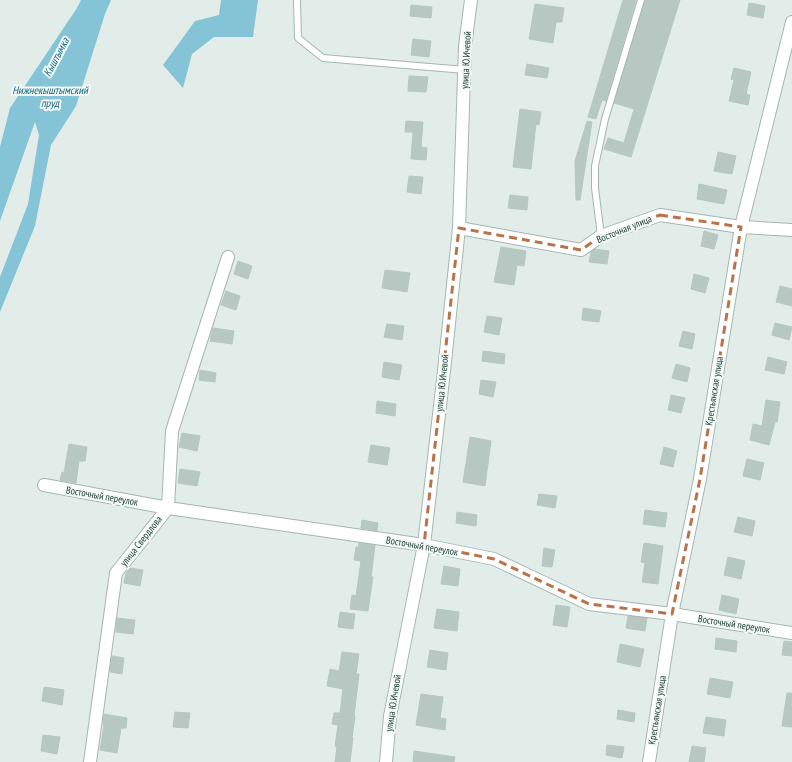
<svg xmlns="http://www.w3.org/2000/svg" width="792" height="762" font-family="'PT Sans Narrow',sans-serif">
	<rect width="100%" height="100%" fill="#e2ede9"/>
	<!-- water -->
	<path fill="#85c4d7" d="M81 0H111L105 14 76 106 51 145 35 226 0 312V277L28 204 39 135 35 122 0 221V147L10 108 77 8Z
		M221 0H258L253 37H214L192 54 183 88 163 65 195 21 219 15Z"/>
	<!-- building -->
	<path fill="#b7c8c2" stroke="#b4c8c1" d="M623 0H636L606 101 602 100 596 119 588 117Z
		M645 0H680L631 157 604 149 608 138 624 143 634 109 614 103Z
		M749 3 765 6 763 18 747 15Z
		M535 4 564 8 562 22H556L553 43 529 39Z
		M411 5 432 7 431 18 410 16Z
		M413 39 431 41 429 57 411 55Z
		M527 64 549 68 547 78 525 75Z
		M734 68 751 72 746 94 750 95 748 105 729 101 734 80 731 79Z
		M409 76 428 77 426 92 408 91Z
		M520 109 541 112 539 125 536 124 531 169 513 167Z
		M406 121 423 122 421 147 427 148 426 160 411 159 413 132H405Z
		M587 121 592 122 580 200H576L575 161Z
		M718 152 736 156 732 174 714 171Z
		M409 176 423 177 421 194 407 192Z
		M699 184 727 190 724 204 697 199Z
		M510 195 528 197 527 210 508 208Z
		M704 231 718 235 714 249 701 246Z
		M501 247 526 251 524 266 517 265 514 285 494 282Z
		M595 249 609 251 607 264 589 262 591 252Z
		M238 261 252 266 248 279 234 274Z
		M385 270 410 273 407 292 382 288Z
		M694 274 709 278 705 293 691 289Z
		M780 286 792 289V306L776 302Z
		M226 291 240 296 236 310 221 305Z
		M583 308 601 311 599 322 582 320Z
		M487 316 502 318 499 335 484 332Z
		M775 323 792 327 789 340 772 335Z
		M387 324 404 326 402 340 384 337Z
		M213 328 234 331 232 344 210 341Z
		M683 331 695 334 692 349 679 346Z
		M483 351 505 354 504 364 482 361Z
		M768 357 787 362 784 374 765 370Z
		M384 362 402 365 399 380 382 377Z
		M676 364 690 368 687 382 672 378Z
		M200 370 216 373 215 382 199 380Z
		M481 380 496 382 493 397 479 394Z
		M671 395 685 398 681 413 668 410Z
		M766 400 780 402 777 422H775L769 445 750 440 753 424 762 426Z
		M377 401 396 404 395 416 376 413Z
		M182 433 200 436 197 451 179 447Z
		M470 437 491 441 485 486 463 482Z
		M69 444 87 447 85 461H79L76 483 60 480 62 472 64 473Z
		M371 445 390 448 387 465 368 462Z
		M664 447 677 451 673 467 660 464Z
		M747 459 764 463 760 480 743 476Z
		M180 469 200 472 197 486 178 483Z
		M539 494 557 496 555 508 537 505Z
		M645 510 667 513 665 527 643 524Z
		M457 512 477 515 476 526 456 523Z
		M738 517 755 521 752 536 734 532Z
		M362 520 378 523 377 531 361 528Z
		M359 543 375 545 371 577H373L368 611 350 609 352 595 356 596 361 561 354 560 356 547H358Z
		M644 543 663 546 658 584 642 582 645 563 641 562Z
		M544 548 555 550 552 567 542 566Z
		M728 557 745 561 741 579 724 575Z
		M444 566 460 569 458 586 441 584Z
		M130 568 143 570 140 586 124 583 126 573Z
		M722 595 739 599 736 614 719 610Z
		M556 605 570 607 567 627 553 625Z
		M437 609 459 612 457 631 434 628Z
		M340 612 355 614 353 629 338 627Z
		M628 616 647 618 645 631 626 628Z
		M117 618 135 620 133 634 116 632Z
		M716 638 737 641 736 652 715 649Z
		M784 641 792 642V656L782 655Z
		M620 644 644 649 640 667 617 662Z
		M430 650 448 653 446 670 427 667Z
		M342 652 359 654 356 674H359L354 716H355L352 738H353L350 762H335L337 747 335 746 338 725 332 724 334 713H340L343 689 327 686 330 669 339 671Z
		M112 656 124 658 122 674 110 672Z
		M710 678 733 682 730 698 707 694Z
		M44 687 64 690 62 705 42 701Z
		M787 693H792V727L782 726Z
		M421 694 443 697 440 718 446 719 445 730 416 725Z
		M618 710 635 713 634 722 617 719Z
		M175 712 190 713 188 728 173 727Z
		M104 714 127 718 126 728H121L117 753 100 750 104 725H103Z
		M706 717 726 720 724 736 703 733Z
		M43 735 60 737 57 754 41 751Z
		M607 745 624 747 622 758 606 755Z
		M692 746 706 748 704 762H689Z
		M414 751 455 757 454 762H413Z"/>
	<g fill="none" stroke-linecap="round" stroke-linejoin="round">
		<defs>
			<path id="lane" d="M297 0 298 38 323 58 465 70
				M601 236 595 188V166L605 119 641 0"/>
			<path id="street" d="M459 228 581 250 601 236 660 215 741 227 792 230
				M44 485 168 508 424 545 494 559 589 604 672 614 792 633
				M90 762 116 573 168 508 172 431 228 257
				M386 762 390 716 424 545 444 371 459 228 465 46 471 0
				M649 762 672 614 700 479 741 227 792 22"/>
		</defs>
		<!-- lane casing -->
		<use href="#lane" stroke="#a4b6b1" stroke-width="8"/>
		<!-- street casing -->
		<use href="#street" stroke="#a4b6b1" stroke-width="14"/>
		<!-- lane -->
		<use href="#lane" stroke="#fff" stroke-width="6"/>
		<!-- street -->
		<use href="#street" stroke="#fff" stroke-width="12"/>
	</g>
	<!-- marked area -->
	<path fill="none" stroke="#bb7249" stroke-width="3" stroke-dasharray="8 5" stroke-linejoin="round" d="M660 215 741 227 700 479 672 614 589 604 494 559 424 545 459 228 581 250 601 236Z"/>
	<g text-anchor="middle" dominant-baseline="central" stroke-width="4" stroke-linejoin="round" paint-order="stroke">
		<!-- street labels -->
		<g font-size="10" fill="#20403a" stroke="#f3f9f6">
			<text transform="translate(466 60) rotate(-87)">улица Ю.Ичевой</text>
			<text transform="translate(624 229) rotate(-22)">Восточная улица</text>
			<text transform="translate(442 383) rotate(-84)">улица Ю.Ичевой</text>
			<text transform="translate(714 391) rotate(-81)">Крестьянская улица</text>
			<text transform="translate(102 496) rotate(10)">Восточный переулок</text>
			<text transform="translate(141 541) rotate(-52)">улица Свердлова</text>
			<text transform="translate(422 546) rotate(10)">Восточный переулок</text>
			<text transform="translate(734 624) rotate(9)">Восточный переулок</text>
			<text transform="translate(393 703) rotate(-81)">улица Ю.Ичевой</text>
			<text transform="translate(657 710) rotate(-81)">Крестьянская улица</text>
		</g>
		<!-- water labels -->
		<g font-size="11" font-style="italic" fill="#156781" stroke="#f3f9f6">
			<text transform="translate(56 57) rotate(-62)">Кыштымка</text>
			<text x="50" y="90">Нижнекыштымский<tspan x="50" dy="13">пруд</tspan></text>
		</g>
	</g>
</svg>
